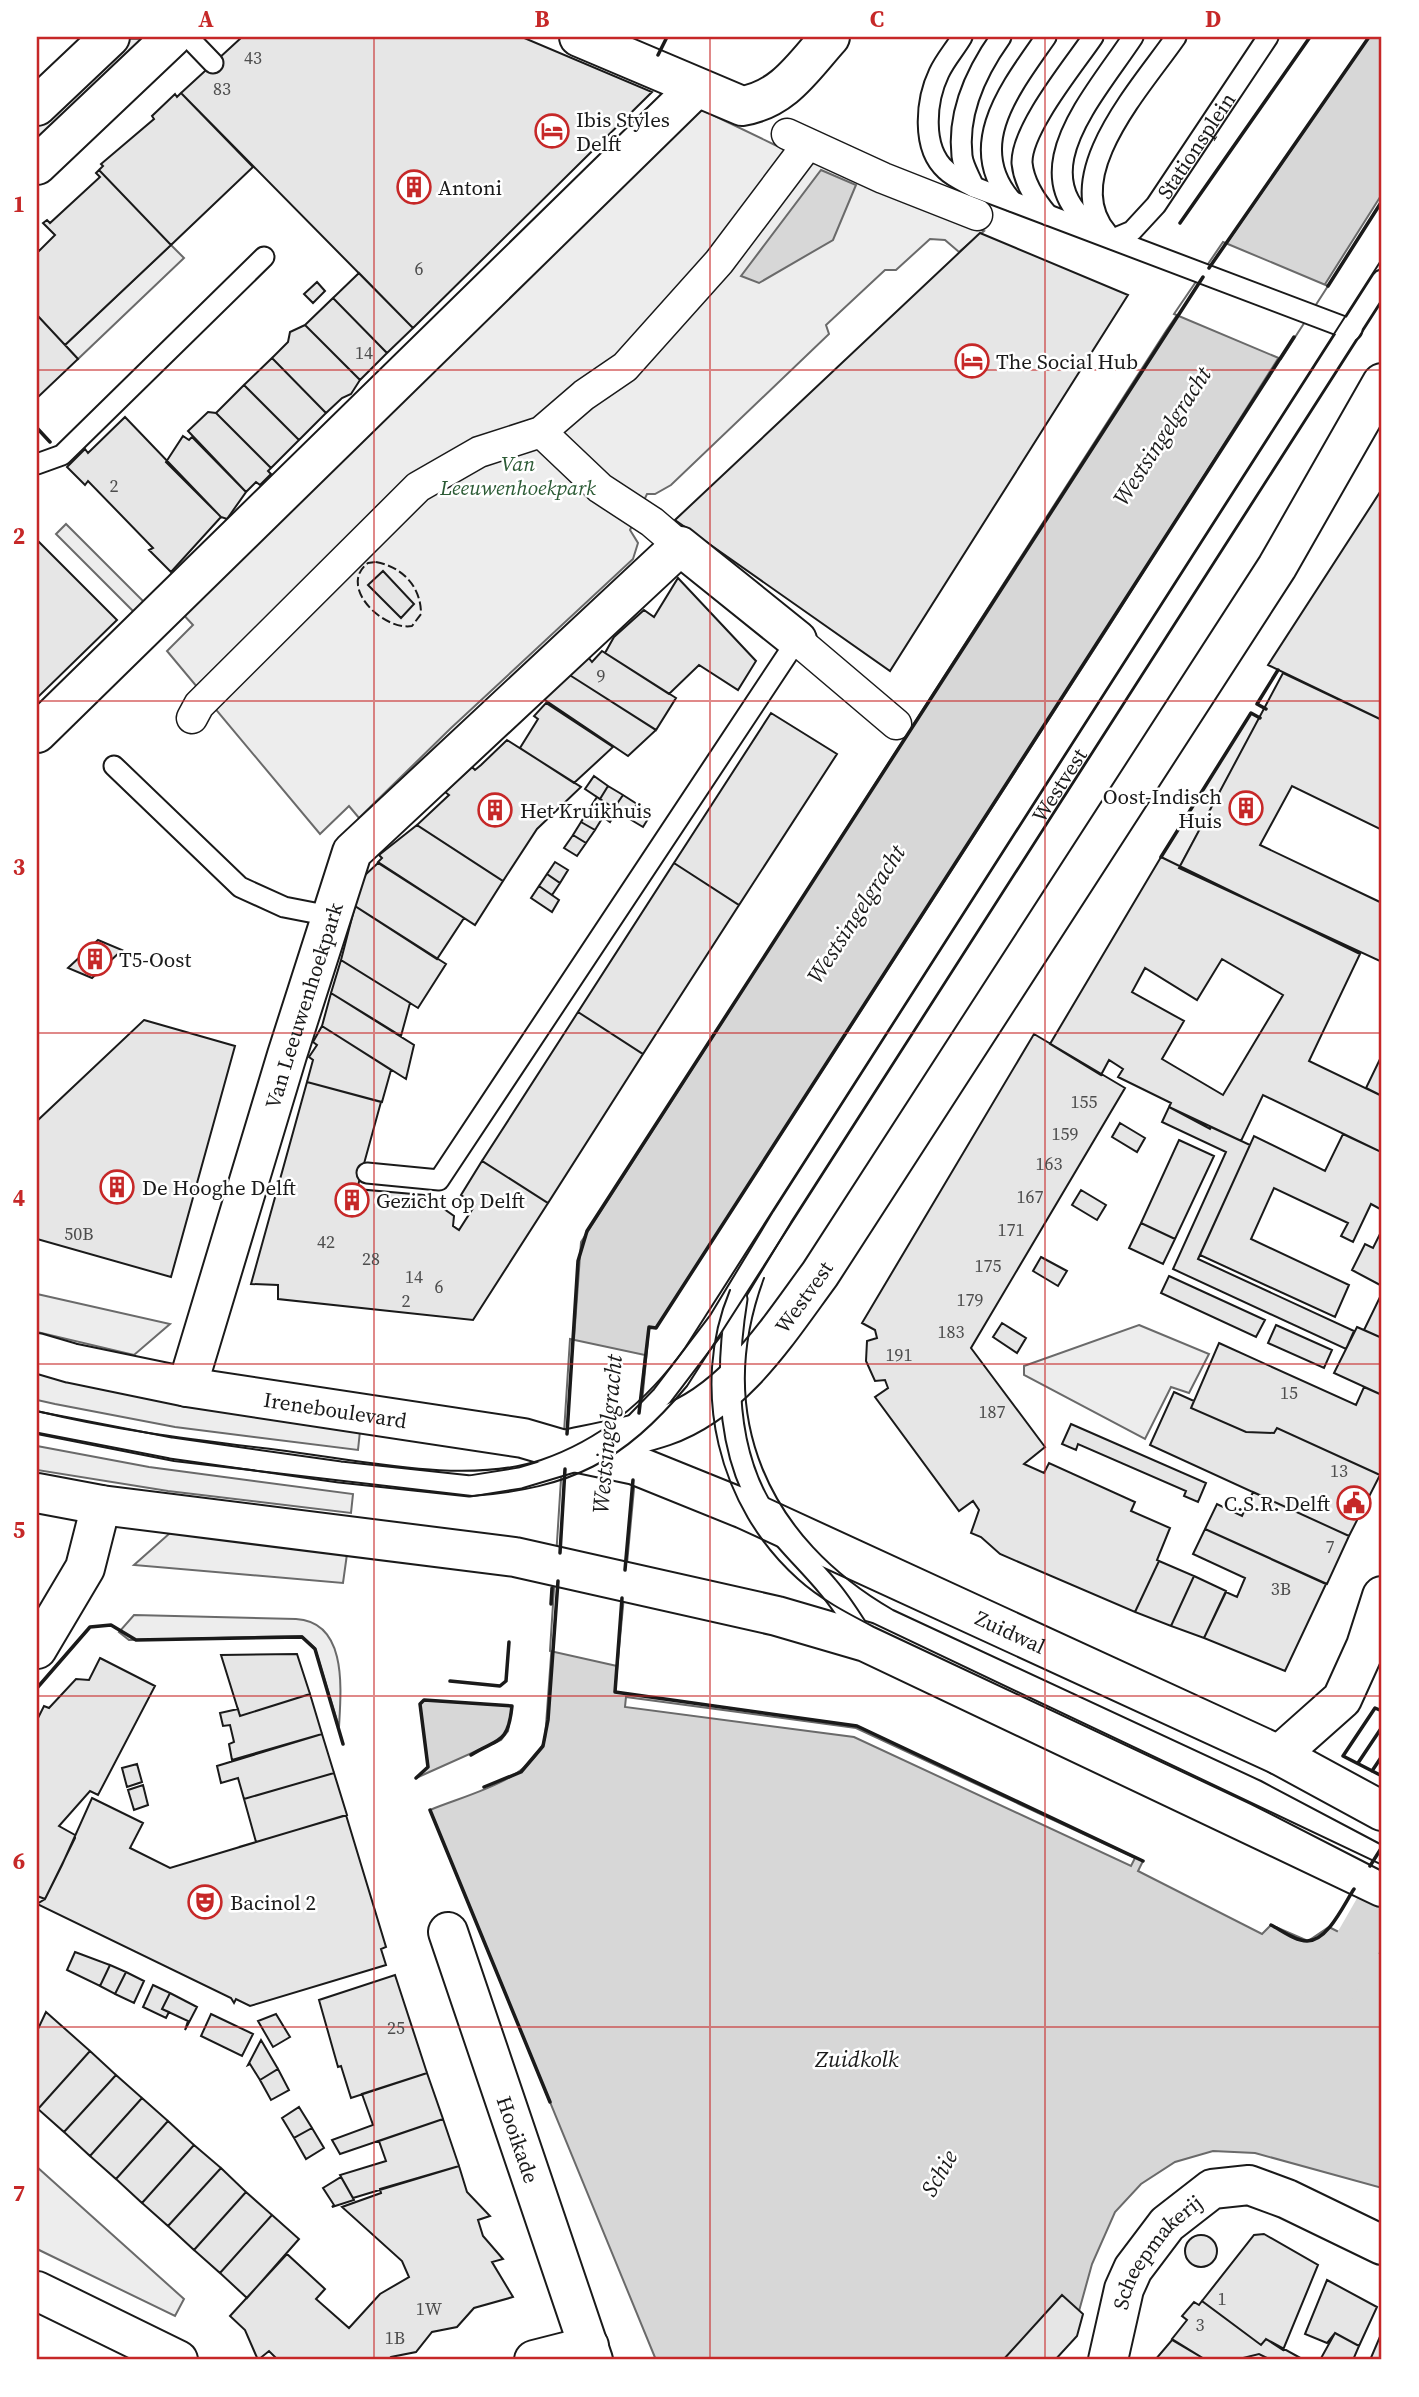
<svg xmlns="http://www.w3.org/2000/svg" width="1419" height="2397" font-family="'Source Serif 4',serif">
	<rect width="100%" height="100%" fill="#fff"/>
	<!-- green -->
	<path fill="#ededed" stroke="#6a6a6a" stroke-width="2" d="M125 39H148L37 152V122Z
		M694 106 775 145 984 231 959 252 945 240 930 239 896 270H885L826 325 829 334 671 485 655 494H647L630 530 638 543 633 559 450 729 359 818 349 806 320 834 167 651 193 625 180 611Z
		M171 245 184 258 78 359 65 345Z
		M66 524 144 602 134 612 56 534Z
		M1251 713 1260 718 1179 868 1161 857Z
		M37 1294 170 1324 134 1355 37 1332Z
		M1139 1325 1209 1354 1189 1393 1171 1387 1145 1439 1024 1375V1366Z
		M37 1373C144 1400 251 1416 360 1431L358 1450 175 1427 55 1404 37 1400Z
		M37 1446 149 1467 353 1494 351 1513 168 1491 37 1470Z
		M170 1533 347 1554 343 1583 134 1565Z
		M134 1615 296 1619C348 1622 341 1690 339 1727L315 1648 302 1636 129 1640 119 1632Z
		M37 2167 184 2299 175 2316 37 2249Z"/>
	<!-- water -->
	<path fill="#d7d7d7" stroke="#6a6a6a" stroke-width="2" d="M1369 37H1382V194L1111 623 656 1328H649L615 1692 857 1726 1143 1861 1138 1871 1262 1934 1271 1925 1308 1941 1329 1927 1382 1954V2188L1255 2153 1213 2151 1175 2162 1141 2184 1115 2212 1092 2264 1071 2340 1052 2360H656L430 1810C468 1794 531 1781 545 1739L581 1242 1166 331Z
		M821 170 856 185 833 240 759 283 741 276Z
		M424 1700 512 1706 508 1731 501 1740 416 1778 428 1767 420 1704Z"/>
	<!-- pier -->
	<path fill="#fff" stroke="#6a6a6a" stroke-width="2" d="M1223 242 1328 286 1281 359 1174 314Z
		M570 1339 645 1355 617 1666 550 1651Z
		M626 1697 856 1728 1135 1858 1131 1866 854 1737 625 1707Z"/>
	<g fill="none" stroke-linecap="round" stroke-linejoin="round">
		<!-- canal -->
		<path stroke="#d7d7d7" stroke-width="46" d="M1328 1995 1382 1901"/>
	</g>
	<!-- building -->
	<path fill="#e6e6e6" stroke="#1a1a1a" stroke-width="2" fill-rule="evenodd" d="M242 37H522L652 92 413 328 181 93Z
		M181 93 253 167 171 245 99 170 103 166 101 164 154 119 152 116 175 94 177 97Z
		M99 170 171 245 65 345 37 315V248L39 251 55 235 43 223 47 220 50 223 100 177 96 173Z
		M980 233 1128 295 890 671 675 520Z
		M359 273 413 328 387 353 333 298Z
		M317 282 325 291 313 303 304 294Z
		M333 298 387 353 360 380 305 325Z
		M37 315 78 359 37 398Z
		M305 325 360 380 351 394 342 398 326 413 272 358 288 342 290 332Z
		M272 358 326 413 299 440 244 385Z
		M244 385 299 440 271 468 216 413Z
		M208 412 216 413 271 468 268 471 271 474 260 485 256 482 246 492 188 431Z
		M125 417 221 517 171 572 149 550 153 548 88 481 85 485 67 467 85 449 88 453Z
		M183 436 189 440 192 437 246 492 227 519 221 517 166 462Z
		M1382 489V720L1268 665Z
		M37 540 117 620 37 698Z
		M383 571 414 604 401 618 368 585Z
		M678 578 756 661 738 690 699 665 669 694 605 653 614 637 644 610 654 617Z
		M602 651 676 698 656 730 568 674 588 657 592 662Z
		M1283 673 1382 720V830L1292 786 1260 845 1382 903V962L1179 868Z
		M568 674 656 730 628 756 542 698Z
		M546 703 613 747 574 783 520 748 538 719 534 716Z
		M771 713 837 754 739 905 674 863Z
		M507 740 581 787 537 829 503 881 417 825 449 795 445 792 472 767 475 770 481 765Z
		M594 776 608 786 600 799 585 789Z
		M608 786 623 795 614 808 600 799Z
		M623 795 637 804 628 818 614 808Z
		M597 797 617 810 610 822 590 808Z
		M637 804 651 814 643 827 628 818Z
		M590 808 603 817 595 830 581 822Z
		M581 822 595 830 586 843 573 835Z
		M417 825 503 881 475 925 378 862 382 858 379 855Z
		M573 835 586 843 577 856 564 848Z
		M1161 857 1360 954 1309 1061 1382 1096 1381 1152 1263 1095 1241 1141 1211 1127 1210 1129 1169 1107 1171 1103 1118 1077 1123 1069 1109 1060 1101 1075 1050 1044ZM1222 959 1283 995 1223 1095 1162 1059 1184 1021 1132 992 1145 968 1197 1000Z
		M555 862 568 870 560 883 547 874Z
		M378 863 464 918 437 959 355 906 364 876Z
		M674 863 739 905 643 1054 578 1012Z
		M547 874 560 883 552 895 539 886Z
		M539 886 559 900 552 912 531 898Z
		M355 906 446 964 418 1008 341 960Z
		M98 940 122 950 92 978 68 968Z
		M341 960 410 1003 401 1036 331 993Z
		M331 993 414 1045 406 1079 322 1026Z
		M578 1012 643 1054 548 1203 482 1161Z
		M144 1020 235 1046 171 1277 37 1239V1121Z
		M322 1026 391 1070 382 1102 307 1082 313 1060 309 1057 317 1045 313 1042Z
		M1034 1034 1125 1088 971 1348 1045 1447 1024 1464 1044 1473 1049 1463 1135 1502 1131 1511 1170 1528 1157 1560 1159 1561 1135 1612 1000 1554 981 1537 971 1533 979 1510 973 1501 959 1511 875 1397 888 1388 885 1380 875 1381 866 1361 867 1341 877 1338 875 1330 862 1323Z
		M1382 1055V1096L1366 1088Z
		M307 1082 381 1102 357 1189 424 1195 454 1216 453 1226 459 1230 475 1205 461 1195 482 1161 548 1203 473 1320 278 1299V1285L251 1284Z
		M1169 1107 1250 1145 1198 1259 1354 1331 1346 1349 1173 1269 1226 1152 1162 1122Z
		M1120 1123 1145 1138 1137 1152 1112 1137Z
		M1343 1134 1381 1152 1382 1150V1210L1371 1204 1353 1242 1341 1236 1348 1223 1274 1188 1251 1239 1349 1285 1335 1317 1200 1255 1254 1136 1325 1171Z
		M1179 1140 1214 1156 1175 1239 1141 1223Z
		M1081 1190 1106 1205 1097 1220 1072 1205Z
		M1141 1223 1175 1239 1163 1264 1129 1248Z
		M1382 1230V1286L1352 1270 1365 1244 1373 1248Z
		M1041 1257 1067 1271 1058 1286 1033 1271Z
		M1169 1276 1265 1320 1256 1337 1161 1293Z
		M1382 1293V1338L1364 1330Z
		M1002 1323 1026 1338 1017 1353 993 1337Z
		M1276 1325 1332 1350 1324 1368 1268 1343Z
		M1357 1327 1382 1338V1395L1334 1373Z
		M1219 1343 1356 1405 1364 1387 1382 1395 1380 1475 1277 1428 1274 1433 1246 1432 1191 1408Z
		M1174 1392 1194 1401 1191 1408 1246 1432 1274 1433 1277 1428 1380 1475 1349 1536 1150 1445Z
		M1071 1424 1206 1483 1198 1502 1184 1496 1186 1491 1078 1444 1076 1450 1062 1444Z
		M1253 1492 1349 1536 1327 1584 1205 1529 1217 1504 1242 1516Z
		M1205 1529 1326 1584 1285 1671 1204 1638 1226 1592 1237 1597 1245 1578 1193 1554Z
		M1159 1561 1194 1576 1171 1626 1135 1612Z
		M1194 1576 1226 1591 1204 1638 1171 1626Z
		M297 1654 310 1694 240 1716 221 1655Z
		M100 1658 155 1686 98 1795 90 1791 59 1826 75 1835V1838L45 1899 37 1896V1720L44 1706 49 1708 76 1679 89 1680Z
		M310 1694 322 1734 232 1760 229 1744 234 1742 230 1725 223 1726 220 1713 238 1709 240 1716Z
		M322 1734 334 1773 244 1799 238 1778 221 1783 217 1766Z
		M137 1764 142 1782 127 1787 122 1768Z
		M334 1773 347 1815 239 1847 256 1842 244 1799Z
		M143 1785 148 1805 134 1810 128 1790Z
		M92 1798 143 1823 130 1848 170 1868 346 1815 386 1947 381 1949 386 1965 250 2006 236 1999 234 2003 231 1998 37 1904 45 1899 62 1865Z
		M75 1952 110 1965 100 1986 67 1970Z
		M110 1965 126 1972 115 1994 100 1986Z
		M126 1972 144 1981 134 2003 115 1994Z
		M395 1975 427 2073 351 2098 341 2066 338 2067 319 2000Z
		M153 1985 170 1993 162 2009 169 2012 166 2018 143 2007Z
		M170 1993 197 2007 185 2030 188 2021 162 2009Z
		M46 2012 90 2051 38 2109 37 2031Z
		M211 2014 253 2034 242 2056 201 2036Z
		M276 2014 290 2037 273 2047 258 2021Z
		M261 2040 278 2069 260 2080 250 2064 248 2065Z
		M90 2051 116 2075 64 2132 38 2109Z
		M278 2069 289 2090 271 2100 260 2080Z
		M427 2073 443 2119 340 2154 332 2140 373 2125 362 2094Z
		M116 2075 142 2098 90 2156 64 2132Z
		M142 2098 168 2121 116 2179 90 2156Z
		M299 2107 312 2128 294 2138 282 2118Z
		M443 2119 459 2166 353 2198 340 2175 386 2161 379 2141Z
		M168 2121 194 2145 142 2203 116 2179Z
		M312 2128 324 2148 306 2159 294 2138Z
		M194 2145 221 2168 168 2226 142 2203Z
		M459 2166 467 2192 490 2216 478 2220 483 2236 503 2259 492 2262 513 2297 474 2308 457 2327 432 2332 416 2352 391 2357 388 2360H278L269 2351 258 2360 245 2330 230 2316 287 2254 325 2289 316 2299 349 2328 380 2294 409 2277 402 2261 342 2207 381 2193 380 2189Z
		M221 2168 246 2192 194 2250 168 2226Z
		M341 2177 354 2200 332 2207 334 2205 323 2188Z
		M246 2192 272 2215 220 2273 194 2250Z
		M272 2215 299 2239 247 2298 220 2273Z
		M1264 2234 1318 2265 1283 2350 1266 2339 1261 2345 1202 2301 1254 2235Z
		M1185 2251a16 16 0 1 1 32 0a16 16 0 1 1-32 0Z
		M1327 2280 1377 2307 1359 2346 1335 2333 1327 2343 1305 2334Z
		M1062 2295 1083 2314 1077 2336 1055 2360H1003Z
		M1202 2301 1261 2345 1266 2339 1304 2360H1271L1259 2354 1235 2360H1206L1172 2339 1187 2320 1182 2316 1194 2302 1199 2305Z
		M1382 2332V2360H1370Z
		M1335 2333 1359 2346 1353 2360H1320Z
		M1172 2340 1206 2360H1155Z"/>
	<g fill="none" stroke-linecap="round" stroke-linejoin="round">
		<defs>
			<g id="service">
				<path d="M188 37 213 63"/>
				<path d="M962 37C955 49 945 60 939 73 926 100 921 148 946 170 953 177 965 182 974 187L1352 330"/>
				<path id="s1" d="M1133 37C1090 102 1009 186 1113 239L1132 231 1156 205 1268 37"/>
				<path d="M974 187C970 177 963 166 962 156 957 112 976 72 1001 37"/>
				<path d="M1012 201C963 146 1012 86 1046 37"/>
				<path d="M1048 215C1035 200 1024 183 1022 163 1021 129 1074 65 1093 37"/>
				<path d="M1107 233C1058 176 1143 85 1176 37"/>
				<path d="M37 464 62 455 264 257"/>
				<path d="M114 766 240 887 284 907 330 916"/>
				<path d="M367 1173 439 1180 797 640"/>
				<path d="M737 1299C725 1373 725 1458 771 1522 788 1545 810 1565 828 1587 842 1603 853 1622 865 1640"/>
				<path d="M37 1422 171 1448 340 1472 470 1486 520 1478 580 1460"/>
				<path id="s2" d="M632 1427 662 1396 719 1321 782 1217 1382 280"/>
			</g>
			<path id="pedestrian" d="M787 134 883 178 977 215
				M541 432 600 488 652 522 680 546
				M797 640 896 724
				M192 718 199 705 418 487 479 452 541 432 584 395 625 367 719 262 808 144"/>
			<g id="minor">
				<path d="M579 37 742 106C784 99 803 67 830 37"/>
				<path d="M37 733 696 88"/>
				<path id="s3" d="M187 1387 287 1055 352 852 680 546 797 640"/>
				<path id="s4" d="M564 1450C597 1443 632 1437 664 1426 734 1402 778 1331 820 1274L1277 567 1382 383"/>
				<path d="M37 1649 85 1568 101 1505"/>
				<path d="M1279 1755 1342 1699 1366 1646 1382 1596"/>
				<path id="s5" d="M448 1932 593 2360"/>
				<path d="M37 2291 178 2360"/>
				<path d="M534 2360 589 2346"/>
				<path id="s6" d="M1108 2360 1124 2289 1133 2269 1167 2224 1212 2189 1249 2185 1287 2199 1382 2245"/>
			</g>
			<path id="tertiary" d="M37 106 110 37
				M37 165 172 37"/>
			<g id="secondary">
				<path id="s7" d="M37 1353 71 1363 187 1387 523 1438 564 1450 635 1465 744 1509 1279 1755 1382 1811"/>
				<path d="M37 1493 101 1505 515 1557 777 1616 866 1642 1382 1887"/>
			</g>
		</defs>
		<!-- service casing -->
		<use href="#service" stroke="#1a1a1a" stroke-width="23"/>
		<!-- pedestrian casing -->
		<use href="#pedestrian" stroke="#1a1a1a" stroke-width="33"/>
		<!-- minor casing -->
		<use href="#minor" stroke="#1a1a1a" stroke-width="42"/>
		<!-- tertiary casing -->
		<use href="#tertiary" stroke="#1a1a1a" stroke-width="42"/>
		<!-- secondary casing -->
		<use href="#secondary" stroke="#1a1a1a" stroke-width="42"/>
		<!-- service -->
		<use href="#service" stroke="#fff" stroke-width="19"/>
		<!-- pedestrian -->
		<use href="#pedestrian" stroke="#fff" stroke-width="30"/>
		<!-- minor -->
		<use href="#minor" stroke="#fff" stroke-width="38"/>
		<!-- tertiary -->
		<use href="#tertiary" stroke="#fff" stroke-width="38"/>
		<!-- secondary -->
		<use href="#secondary" stroke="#fff" stroke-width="38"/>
		<!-- tram -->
		<path stroke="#1a1a1a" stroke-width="2" d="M764 1278C713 1416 768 1538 893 1610L1261 1781 1382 1845
			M730 1290C689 1388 718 1508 798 1579 820 1599 847 1613 874 1627L1251 1804 1382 1871
			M37 1411C122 1432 207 1441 293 1452 368 1462 469 1484 541 1460 602 1439 648 1400 685 1348L1382 259
			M37 1434 174 1461 472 1496C572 1488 623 1462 687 1386L1382 301"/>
		<!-- fence -->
		<path stroke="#1a1a1a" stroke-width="2" stroke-dasharray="9 3.5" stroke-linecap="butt" d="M376 562C402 567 421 586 421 614L412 626C383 631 337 586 368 563Z"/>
		<!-- wall -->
		<path stroke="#1a1a1a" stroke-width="3.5" d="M658 55 667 37
			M1180 223 1310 37
			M1209 268 1369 37
			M1328 286 1382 201
			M37 428 50 442
			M1266 709 1257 704 1278 670
			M1161 857 1251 713 1260 718
			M639 1413 649 1327 656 1328 1294 337
			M567 1434 578 1261 587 1231 1203 277
			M560 1553 565 1469
			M625 1570 633 1480
			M622 1598 615 1692 857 1726 1143 1861
			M551 1604 552 1588
			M450 1681 500 1686 506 1681 509 1642
			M37 1688 90 1627 111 1625 136 1640 302 1637 315 1649 343 1744
			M1382 1711 1375 1708 1343 1756 1382 1776
			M1358 1763 1382 1727
			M1372 1771 1382 1756
			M416 1778 428 1767 420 1704 424 1700 512 1706C508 1745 498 1738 471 1755
			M484 1787 521 1772 543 1746 548 1720 558 1581
			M430 1810 550 2102
			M1370 1866 1382 1847
			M1271 1925C1281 1930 1295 1941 1307 1941 1328 1941 1344 1904 1354 1889
			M1382 1969V1977"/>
	</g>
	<!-- grid -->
	<path fill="none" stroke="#c62828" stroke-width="2" stroke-opacity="0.55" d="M374 37V2360M710 37V2360M1045 37V2360M37 370H1382M37 701H1382M37 1033H1382M37 1364H1382M37 1696H1382M37 2027H1382"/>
	<!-- icons -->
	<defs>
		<symbol id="hotel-ring" viewBox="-11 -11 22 22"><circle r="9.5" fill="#fff" stroke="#c62828" stroke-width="1.5"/><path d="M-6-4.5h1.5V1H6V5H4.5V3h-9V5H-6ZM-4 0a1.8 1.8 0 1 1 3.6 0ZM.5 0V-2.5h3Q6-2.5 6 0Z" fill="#c62828"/></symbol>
		<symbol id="building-ring" viewBox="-11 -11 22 22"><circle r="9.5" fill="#fff" stroke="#c62828" stroke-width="1.5"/><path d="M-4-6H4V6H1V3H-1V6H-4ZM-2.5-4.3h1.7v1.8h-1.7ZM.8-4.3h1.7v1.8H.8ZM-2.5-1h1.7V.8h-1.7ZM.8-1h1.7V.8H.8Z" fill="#c62828"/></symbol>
		<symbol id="civic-ring" viewBox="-11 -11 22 22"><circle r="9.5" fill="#fff" stroke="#c62828" stroke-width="1.5"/><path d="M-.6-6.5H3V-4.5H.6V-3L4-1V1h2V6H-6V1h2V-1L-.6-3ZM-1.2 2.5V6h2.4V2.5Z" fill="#c62828"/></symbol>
		<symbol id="theatre-ring" viewBox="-11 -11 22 22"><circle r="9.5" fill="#fff" stroke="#c62828" stroke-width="1.5"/><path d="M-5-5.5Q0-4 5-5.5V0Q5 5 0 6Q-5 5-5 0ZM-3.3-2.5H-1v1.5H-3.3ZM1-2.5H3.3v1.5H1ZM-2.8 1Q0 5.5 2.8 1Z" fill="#c62828"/></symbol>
	</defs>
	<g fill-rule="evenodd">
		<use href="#hotel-ring" x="533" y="112" width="38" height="38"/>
		<use href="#building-ring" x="395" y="168" width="38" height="38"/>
		<use href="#hotel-ring" x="953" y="342" width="38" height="38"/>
		<use href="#building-ring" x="1227" y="789" width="38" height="38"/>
		<use href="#building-ring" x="476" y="791" width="38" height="38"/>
		<use href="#building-ring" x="76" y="940" width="38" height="38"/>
		<use href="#building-ring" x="98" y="1168" width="38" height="38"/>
		<use href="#building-ring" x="333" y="1181" width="38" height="38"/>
		<use href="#civic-ring" x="1335" y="1484" width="38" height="38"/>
		<use href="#theatre-ring" x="186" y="1883" width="38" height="38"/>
	</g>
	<g text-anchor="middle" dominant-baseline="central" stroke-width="5" stroke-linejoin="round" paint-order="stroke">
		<!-- number labels -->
		<g font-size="18" fill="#4d4d4d">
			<text x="253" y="57">43</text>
			<text x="222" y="88">83</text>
			<text x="419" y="268">6</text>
			<text x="364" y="352">14</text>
			<text x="114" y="485">2</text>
			<text x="601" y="675">9</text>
			<text x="1084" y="1101">155</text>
			<text x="1065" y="1133">159</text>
			<text x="1049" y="1163">163</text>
			<text x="1030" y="1196">167</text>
			<text x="1011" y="1229">171</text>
			<text x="79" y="1233">50B</text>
			<text x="326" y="1241">42</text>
			<text x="371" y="1258">28</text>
			<text x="988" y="1265">175</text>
			<text x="414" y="1276">14</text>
			<text x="439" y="1286">6</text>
			<text x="970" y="1299">179</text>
			<text x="406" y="1300">2</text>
			<text x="951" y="1331">183</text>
			<text x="899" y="1354">191</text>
			<text x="1289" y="1392">15</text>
			<text x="992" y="1411">187</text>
			<text x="1339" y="1470">13</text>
			<text x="1330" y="1546">7</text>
			<text x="1281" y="1588">3B</text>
			<text x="396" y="2027">25</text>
			<text x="1222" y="2298">1</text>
			<text x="429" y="2308">1W</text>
			<text x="1200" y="2324">3</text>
			<text x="395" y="2337">1B</text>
		</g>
		<!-- poi labels -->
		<g font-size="21" fill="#1a1a1a" stroke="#fff" text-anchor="start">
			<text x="576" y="119">Ibis Styles<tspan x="576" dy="24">Delft</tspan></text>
			<text x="438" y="187">Antoni</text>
			<text x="996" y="361">The Social Hub</text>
			<text x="1222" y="796" text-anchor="end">Oost-Indisch<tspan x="1222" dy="24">Huis</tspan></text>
			<text x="520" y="810">Het Kruikhuis</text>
			<text x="119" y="959">T5-Oost</text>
			<text x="142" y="1187">De Hooghe Delft</text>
			<text x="376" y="1200">Gezicht op Delft</text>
			<text x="1330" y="1503" text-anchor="end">C.S.R. Delft</text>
			<text x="230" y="1902">Bacinol 2</text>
		</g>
		<!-- street labels -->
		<g font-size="21" fill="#1a1a1a" stroke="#fff">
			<text stroke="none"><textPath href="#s1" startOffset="371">Stationsplein</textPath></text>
			<text stroke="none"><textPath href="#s2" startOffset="772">Westvest</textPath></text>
			<text stroke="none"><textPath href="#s3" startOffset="399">Van Leeuwenhoekpark</textPath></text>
			<text stroke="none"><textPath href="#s4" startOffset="296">Westvest</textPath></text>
			<text stroke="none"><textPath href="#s7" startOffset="304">Ireneboulevard</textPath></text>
			<text stroke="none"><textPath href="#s7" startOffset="1020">Zuidwal</textPath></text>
			<text stroke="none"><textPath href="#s5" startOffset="219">Hooikade</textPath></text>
			<text stroke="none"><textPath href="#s6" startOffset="122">Scheepmakerij</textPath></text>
		</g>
		<!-- park labels -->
		<g font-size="21" font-style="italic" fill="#2b5a34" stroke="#fff">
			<text x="518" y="463">Van<tspan x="518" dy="24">Leeuwenhoekpark</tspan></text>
		</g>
		<!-- water labels -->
		<g font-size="23" font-style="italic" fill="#1a1a1a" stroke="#fff">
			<text transform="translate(1162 436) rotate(-57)">Westsingelgracht</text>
			<text transform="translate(856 914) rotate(-57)">Westsingelgracht</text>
			<text transform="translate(607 1434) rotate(-85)">Westsingelgracht</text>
			<text x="857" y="2059">Zuidkolk</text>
			<text transform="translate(939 2173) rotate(-60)">Schie</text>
		</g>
	</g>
	<!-- border -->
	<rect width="1419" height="2397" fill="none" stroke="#ffffff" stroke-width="77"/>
	<rect x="38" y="38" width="1342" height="2320" fill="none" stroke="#c62828" stroke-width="2.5"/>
	<g font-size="23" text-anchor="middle" font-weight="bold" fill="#c62828">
		<text x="206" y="27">A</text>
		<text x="542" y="27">B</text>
		<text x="877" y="27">C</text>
		<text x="1213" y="27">D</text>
		<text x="19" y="212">1</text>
		<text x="19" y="544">2</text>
		<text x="19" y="875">3</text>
		<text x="19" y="1206">4</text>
		<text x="19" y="1538">5</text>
		<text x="19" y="1869">6</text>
		<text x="19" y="2201">7</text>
	</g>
</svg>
